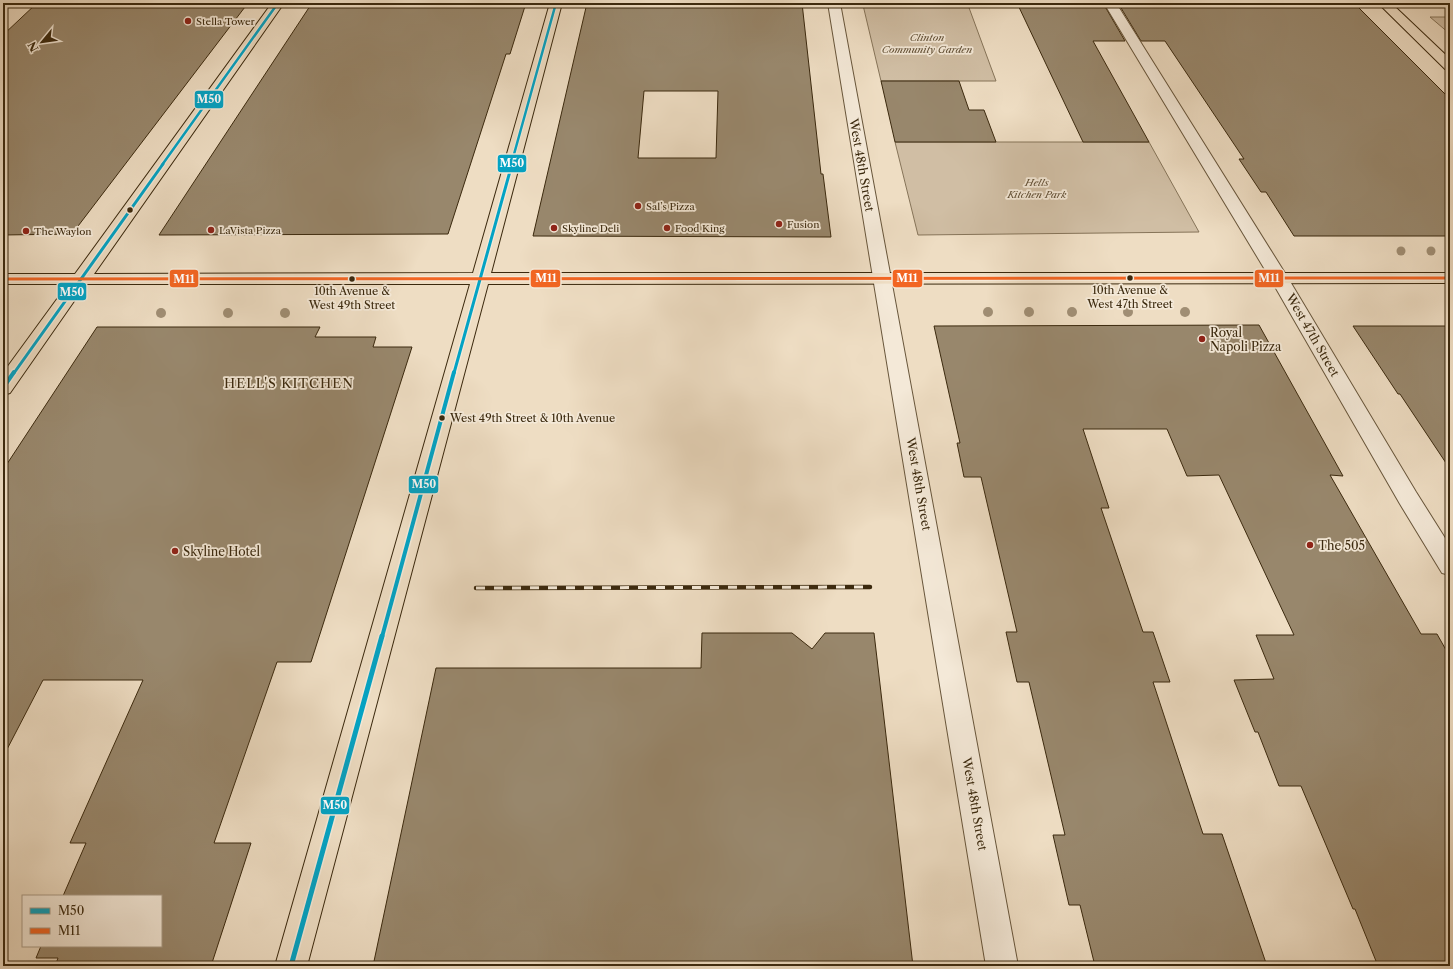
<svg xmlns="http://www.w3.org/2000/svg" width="1453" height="969" font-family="'Libre Caslon Text',serif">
	<rect width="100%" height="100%" fill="#eeddc3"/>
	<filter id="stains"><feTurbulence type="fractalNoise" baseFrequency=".005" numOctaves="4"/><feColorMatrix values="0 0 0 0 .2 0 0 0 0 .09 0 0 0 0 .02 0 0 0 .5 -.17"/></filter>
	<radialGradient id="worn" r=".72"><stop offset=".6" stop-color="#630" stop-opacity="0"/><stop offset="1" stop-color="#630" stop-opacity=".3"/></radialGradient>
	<!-- green -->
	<path fill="#d0bea4" stroke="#867459" d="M863 5H968L996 81H881Z
		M1430 17H1450V34Z
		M895 142H1149L1199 232 918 235Z"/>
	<!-- building -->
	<path fill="#98876c" stroke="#3b290e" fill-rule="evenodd" d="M37 3H248L72 234 3 235V35Z
		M312 3H526L510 54H506L448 234 159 235Z
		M587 3H802L821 174H823L831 237 533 236ZM644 91H718L716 158H638Z
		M1017 3H1103L1125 41H1093L1149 142H1083Z
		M1118 3H1354L1450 99V236H1294L1266 192H1261L1239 159H1244L1165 41H1141Z
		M881 81H959L969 110H984L996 142H895Z
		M1259 325 1343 476 1330 475 1421 634H1437L1450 657V966H1378L1355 909H1353L1301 786H1279L1258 732H1255L1234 680 1274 679 1256 635H1294L1219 475 1187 476 1167 429H1083L1109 508H1101L1143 632H1153L1170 682H1153L1203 834H1222L1267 966H1095L1080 905H1069L1053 835H1065L1029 682H1017L1006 632H1017L981 477H964L957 443H960L934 326Z
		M1353 326H1450V469L1400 394H1398Z
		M97 327H320L315 337H376L373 347H412L311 662H277L214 843H251L211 966H55L58 958H36L41 946H161V896H63L86 843H70L143 680H43L3 757V470Z
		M702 633H792L812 649 825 633H874L913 966H373L436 668H701Z"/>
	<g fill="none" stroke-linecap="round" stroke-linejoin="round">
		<defs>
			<path id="minor" d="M828 3H840L1018 966H986Z
				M1104 3H1116L1288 278 1416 492 1450 546V575L1442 573 1400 504 1270 278Z"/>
			<path id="major" d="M272 3H284L94 274 473 273 550 3H562L491 273H1450V283L488 284 307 966H275L470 284H86L10 393 3 395V373L68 284H3V274H75Z
				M1378 3H1391L1450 59V70L1445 69Z"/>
		</defs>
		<!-- minor casing -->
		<use href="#minor" stroke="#68563b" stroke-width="2"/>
		<!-- major casing -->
		<use href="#major" stroke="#3b290e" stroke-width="2"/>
		<!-- minor -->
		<use href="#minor" fill="#f4e9d8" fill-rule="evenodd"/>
		<!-- major -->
		<use href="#major" fill="#eeddc3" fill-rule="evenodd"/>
		<defs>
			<path id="rail" d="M476 588 870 587"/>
		</defs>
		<!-- rail casing -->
		<use href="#rail" stroke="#3b290e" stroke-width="4.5"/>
		<!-- rail -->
		<use href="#rail" stroke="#f4e9d8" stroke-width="3" stroke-dasharray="9" stroke-linecap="butt"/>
		<defs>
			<path id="bus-1-far3" d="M162 165 278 3
				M511 165 556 3"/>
			<path id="bus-1-far2" d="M14 373 163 164
				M454 373 512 164"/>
			<path id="bus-1-far1" d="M3 388 14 372
				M382 637 454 372"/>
			<path id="bus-1" d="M291 966 382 636"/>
			<path id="bus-2" d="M3 279 1450 278"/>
		</defs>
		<!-- bus-1-far3 casing -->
		<use href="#bus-1-far3" stroke="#f4e9d8" stroke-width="4.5"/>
		<!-- bus-1-far2 casing -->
		<use href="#bus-1-far2" stroke="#f4e9d8" stroke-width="5.5"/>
		<!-- bus-1-far1 casing -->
		<use href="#bus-1-far1" stroke="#f4e9d8" stroke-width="7"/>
		<!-- bus-1 casing -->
		<use href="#bus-1" stroke="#f4e9d8" stroke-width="8"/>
		<!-- bus-2 casing -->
		<use href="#bus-2" stroke="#f4e9d8" stroke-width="5.5"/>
		<!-- bus-1-far3 -->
		<use href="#bus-1-far3" stroke="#03a3c4" stroke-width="2.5"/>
		<!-- bus-1-far2 -->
		<use href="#bus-1-far2" stroke="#03a3c4" stroke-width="3"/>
		<!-- bus-1-far1 -->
		<use href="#bus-1-far1" stroke="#03a3c4" stroke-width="4"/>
		<!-- bus-1 -->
		<use href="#bus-1" stroke="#03a3c4" stroke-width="5"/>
		<!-- bus-2 -->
		<use href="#bus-2" stroke="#f26522" stroke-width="3"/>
	</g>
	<!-- trees -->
	<g fill="#a08e74">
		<circle cx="1401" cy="251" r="4.5"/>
		<circle cx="1431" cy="251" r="4.5"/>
		<circle cx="988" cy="312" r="5"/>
		<circle cx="1029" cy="312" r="5"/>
		<circle cx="1072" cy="312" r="5"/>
		<circle cx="1128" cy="312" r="5"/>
		<circle cx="1185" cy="312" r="5"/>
		<circle cx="161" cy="313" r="5"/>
		<circle cx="228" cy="313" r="5"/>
		<circle cx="285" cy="313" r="5"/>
	</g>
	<!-- markers -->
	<g fill="#8f2418" stroke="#f4e9d8" stroke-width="1.5">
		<circle cx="188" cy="21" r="4"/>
		<circle cx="638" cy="206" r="4"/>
		<circle cx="779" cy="224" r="4"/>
		<circle cx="554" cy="228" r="4"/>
		<circle cx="667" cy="228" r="4"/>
		<circle cx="211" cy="230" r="4"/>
		<circle cx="26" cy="231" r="4"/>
		<circle cx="1202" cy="339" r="4"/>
		<circle cx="1310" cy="545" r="4"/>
		<circle cx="175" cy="551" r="4"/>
	</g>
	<g fill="#3b290e" stroke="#f4e9d8" stroke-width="1.5">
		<circle cx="130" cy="210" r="3.5"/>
		<circle cx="1130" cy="278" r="3.5"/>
		<circle cx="352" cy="279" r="3.5"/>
		<circle cx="442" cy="418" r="3.5"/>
	</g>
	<g text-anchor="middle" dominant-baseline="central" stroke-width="3.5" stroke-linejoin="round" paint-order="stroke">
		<!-- far-poi labels -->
		<g font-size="10" fill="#3b290e" stroke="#f4e9d8" text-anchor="start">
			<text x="196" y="21">Stella Tower</text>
			<text x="646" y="206">Sal’s Pizza</text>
			<text x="787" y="224">Fusion</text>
			<text x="562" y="228">Skyline Deli</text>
			<text x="675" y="228">Food King</text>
			<text x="219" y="230">LaVista Pizza</text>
			<text x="34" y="231">The Waylon</text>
		</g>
		<!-- far-park labels -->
		<g font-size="10" font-style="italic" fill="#604e34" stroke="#f4e9d8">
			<text x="927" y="37">Clinton<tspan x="927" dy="12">Community Garden</tspan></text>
			<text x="1037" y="182">Hells<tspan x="1037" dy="12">Kitchen Park</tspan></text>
		</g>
		<!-- bus labels -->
		<g font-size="11" fill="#3b290e" stroke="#f4e9d8">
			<text x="1130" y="290">10th Avenue &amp;<tspan x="1130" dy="14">West 47th Street</tspan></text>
			<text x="352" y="291">10th Avenue &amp;<tspan x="352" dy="14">West 49th Street</tspan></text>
			<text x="450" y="418" text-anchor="start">West 49th Street &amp; 10th Avenue</text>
		</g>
		<!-- street labels -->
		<g font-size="12" fill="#3b290e" stroke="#f4e9d8">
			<text transform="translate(862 165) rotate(80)">West 48th Street</text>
			<text transform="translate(1313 335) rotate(60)">West 47th Street</text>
			<text transform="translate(919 484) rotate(80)">West 48th Street</text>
			<text transform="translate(975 804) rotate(80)">West 48th Street</text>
		</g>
		<!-- poi labels -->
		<g font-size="12" fill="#3b290e" stroke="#f4e9d8" text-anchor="start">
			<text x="1210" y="332">Royal<tspan x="1210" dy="14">Napoli Pizza</tspan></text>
			<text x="1318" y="545">The 505</text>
			<text x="183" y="551">Skyline Hotel</text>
		</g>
		<!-- neighbourhood labels -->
		<g font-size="13" letter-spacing="1" fill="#3b290e" stroke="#f4e9d8">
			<text x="289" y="383">HELL'S KITCHEN</text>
		</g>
	</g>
	<g stroke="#f4e9d8" stroke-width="1.5">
		<rect x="194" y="90" width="30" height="19" rx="4" fill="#03a3c4"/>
		<rect x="497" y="154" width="30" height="19" rx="4" fill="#03a3c4"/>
		<rect x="1254" y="269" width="30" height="19" rx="4" fill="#f26522"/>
		<rect x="892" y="269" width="31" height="19" rx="4" fill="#f26522"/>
		<rect x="530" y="269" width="31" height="19" rx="4" fill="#f26522"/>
		<rect x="169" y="269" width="30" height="19" rx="4" fill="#f26522"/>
		<rect x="57" y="282" width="30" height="19" rx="4" fill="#03a3c4"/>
		<rect x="408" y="475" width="31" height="19" rx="4" fill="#03a3c4"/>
		<rect x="320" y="796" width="30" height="19" rx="4" fill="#03a3c4"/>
	</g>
	<g font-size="11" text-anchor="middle" font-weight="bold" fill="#fff">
		<text x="209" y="103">M50</text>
		<text x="512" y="167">M50</text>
		<text x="1269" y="282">M11</text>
		<text x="907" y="282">M11</text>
		<text x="546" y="282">M11</text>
		<text x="184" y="283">M11</text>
		<text x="72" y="296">M50</text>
		<text x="424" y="488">M50</text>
		<text x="335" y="809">M50</text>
	</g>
	<!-- margin -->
	<rect width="1453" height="969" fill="none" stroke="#eeddc3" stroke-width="16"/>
	<rect x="4" y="4" width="1445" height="961" fill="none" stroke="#3b290e" stroke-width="2"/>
	<rect x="8" y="8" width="1437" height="953" fill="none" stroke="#3b290e"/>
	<!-- legend -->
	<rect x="22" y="895" width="140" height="52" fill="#f4e9d8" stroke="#aa9c87"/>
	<rect x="30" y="908" width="20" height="6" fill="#03a3c4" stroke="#aa9c87"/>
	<text x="58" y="915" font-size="12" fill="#3b290e">M50</text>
	<rect x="30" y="928" width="20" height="6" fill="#f26522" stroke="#aa9c87"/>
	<text x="58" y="935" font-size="12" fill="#3b290e">M11</text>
	<!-- north arrow -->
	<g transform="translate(42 42) rotate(241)" stroke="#f4e9d8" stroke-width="3" paint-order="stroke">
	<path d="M0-3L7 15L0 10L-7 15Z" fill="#3b290e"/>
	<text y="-6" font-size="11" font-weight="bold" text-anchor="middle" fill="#3b290e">N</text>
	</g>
	<rect width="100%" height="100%" filter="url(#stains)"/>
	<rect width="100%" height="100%" fill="url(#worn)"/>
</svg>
